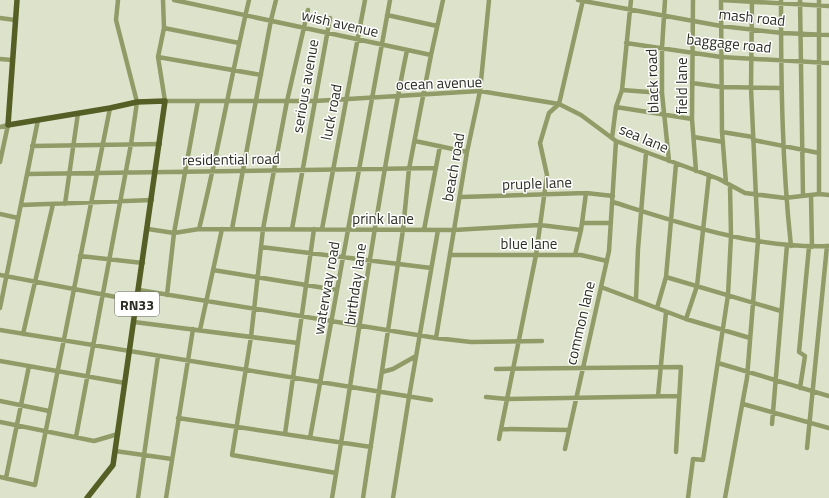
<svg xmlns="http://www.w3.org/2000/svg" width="829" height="498" font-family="'Titillium Web',sans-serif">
	<rect width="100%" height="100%" fill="#dde3cb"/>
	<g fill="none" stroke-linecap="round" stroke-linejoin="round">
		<!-- minor -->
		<path stroke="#919b68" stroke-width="4.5" d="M163 0 164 28 158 57 165 101H315L480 91 559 104 549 113 540 143 547 175 536 255 499 439
			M174 0 431 55
			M578 0 721 26 782 33 829 35
			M583 0 559 104 581 115 616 141 719 179 745 193 785 198 819 194 829 195
			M665 0 662 48V93L669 161
			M693 0 692 119 696 171
			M721 0 722 132 726 183
			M721 0 829 6
			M781 0C781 82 782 164 791 246
			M800 0 803 196
			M308 10 287 101 263 229 251 337 232 455 336 473
			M387 15 437 26
			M0 18 15 20
			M164 28 239 43
			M626 43 721 57 829 63
			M158 57 261 75
			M0 59 12 60
			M692 83 721 87 781 88
			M622 90 662 93
			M616 107 692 119
			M0 127 8 125 0 162
			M722 132 753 137
			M694 137 723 142
			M612 138 616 107 622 90 631 0
			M753 140 819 153
			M415 141 467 152
			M32 146 160 144
			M27 174 436 168
			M819 194V0
			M811 195 812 247
			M461 197 586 193 613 196
			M613 202C683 224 755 249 829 246
			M65 204 78 113
			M21 205 152 200
			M0 214 18 218
			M582 223 586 193
			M148 229 174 233 199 229 454 230 540 225 581 230 582 223H611
			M199 229C218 153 231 76 249 0
			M232 229 271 20 276 0
			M292 229 330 18
			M322 229 365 0
			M424 230 440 146
			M261 247 431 268
			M450 255H581L607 261
			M575 255 581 230
			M80 256 143 263
			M213 270 337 290
			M0 275 137 301
			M666 277 781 311
			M601 287 686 319 750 338
			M139 290 436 338 471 342 542 341
			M167 295 174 233 198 101
			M636 299 638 249 646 153
			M0 308 38 120
			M657 308 666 277 676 164
			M686 319 697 286 709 175
			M134 322 298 343
			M0 330 431 400
			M200 330 222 229
			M23 334 53 204
			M436 338 467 152 480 91 489 0
			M0 361 125 383
			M718 363 829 396
			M496 369 681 367 676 452
			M382 372 393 369 416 356
			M800 388 805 356 799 352 809 247
			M658 396 666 312
			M486 397 507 399 679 396
			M0 401 49 411
			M743 404 829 428
			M178 418 371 447
			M0 422 94 441 118 434
			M772 424 787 245
			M501 429 569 430
			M285 434 314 229
			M76 437 131 144 137 102 116 20 118 0
			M310 438 390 0
			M807 448 827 246
			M565 449 609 251 616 141
			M115 451 172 459
			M0 477 35 485 110 108
			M6 478 29 366
			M138 498 158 356
			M166 498 193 329
			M332 498C357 349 377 198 407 50
			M363 498 403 230 409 169 431 55 443 0
			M393 498 409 397 438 230
			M688 498 693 459 703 460 728 295 731 236 730 185
			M725 498 747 378 758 241 751 88 752 0"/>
		<!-- major -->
		<path stroke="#555e25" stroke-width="5.5" d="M17 0 8 125 110 108 137 102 165 101 113 465 87 498"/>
	</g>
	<g text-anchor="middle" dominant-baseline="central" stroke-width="3" stroke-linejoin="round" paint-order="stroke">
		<!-- shield labels -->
		<rect fill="#fff" stroke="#6b6c66" stroke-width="1" x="115" y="292" width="44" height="24" rx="3"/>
		<g font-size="14" font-weight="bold" fill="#2b2d24">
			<text x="137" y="304">RN33</text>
		</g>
		<!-- street labels -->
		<g font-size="15" fill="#2b2d24" stroke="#fff">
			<text transform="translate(752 17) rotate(6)">mash road</text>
			<text transform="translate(340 23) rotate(13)">wish avenue</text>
			<text transform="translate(729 43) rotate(6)">baggage road</text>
			<text transform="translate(652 81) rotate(-92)">black road</text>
			<text transform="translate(439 83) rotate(-2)">ocean avenue</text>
			<text transform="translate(305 86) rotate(-80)">serious avenue</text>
			<text transform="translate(681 86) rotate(-90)">field lane</text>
			<text transform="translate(331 112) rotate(-79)">luck road</text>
			<text transform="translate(644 138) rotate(23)">sea lane</text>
			<text transform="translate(231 159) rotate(-1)">residential road</text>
			<text transform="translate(453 167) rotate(-80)">beach road</text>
			<text transform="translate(537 183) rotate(-2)">pruple lane</text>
			<text x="383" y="218">prink lane</text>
			<text x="529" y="243">blue lane</text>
			<text transform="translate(355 284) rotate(-82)">birthday lane</text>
			<text transform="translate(326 288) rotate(-80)">waterway road</text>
			<text transform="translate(580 323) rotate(-77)">common lane</text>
		</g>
	</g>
</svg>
